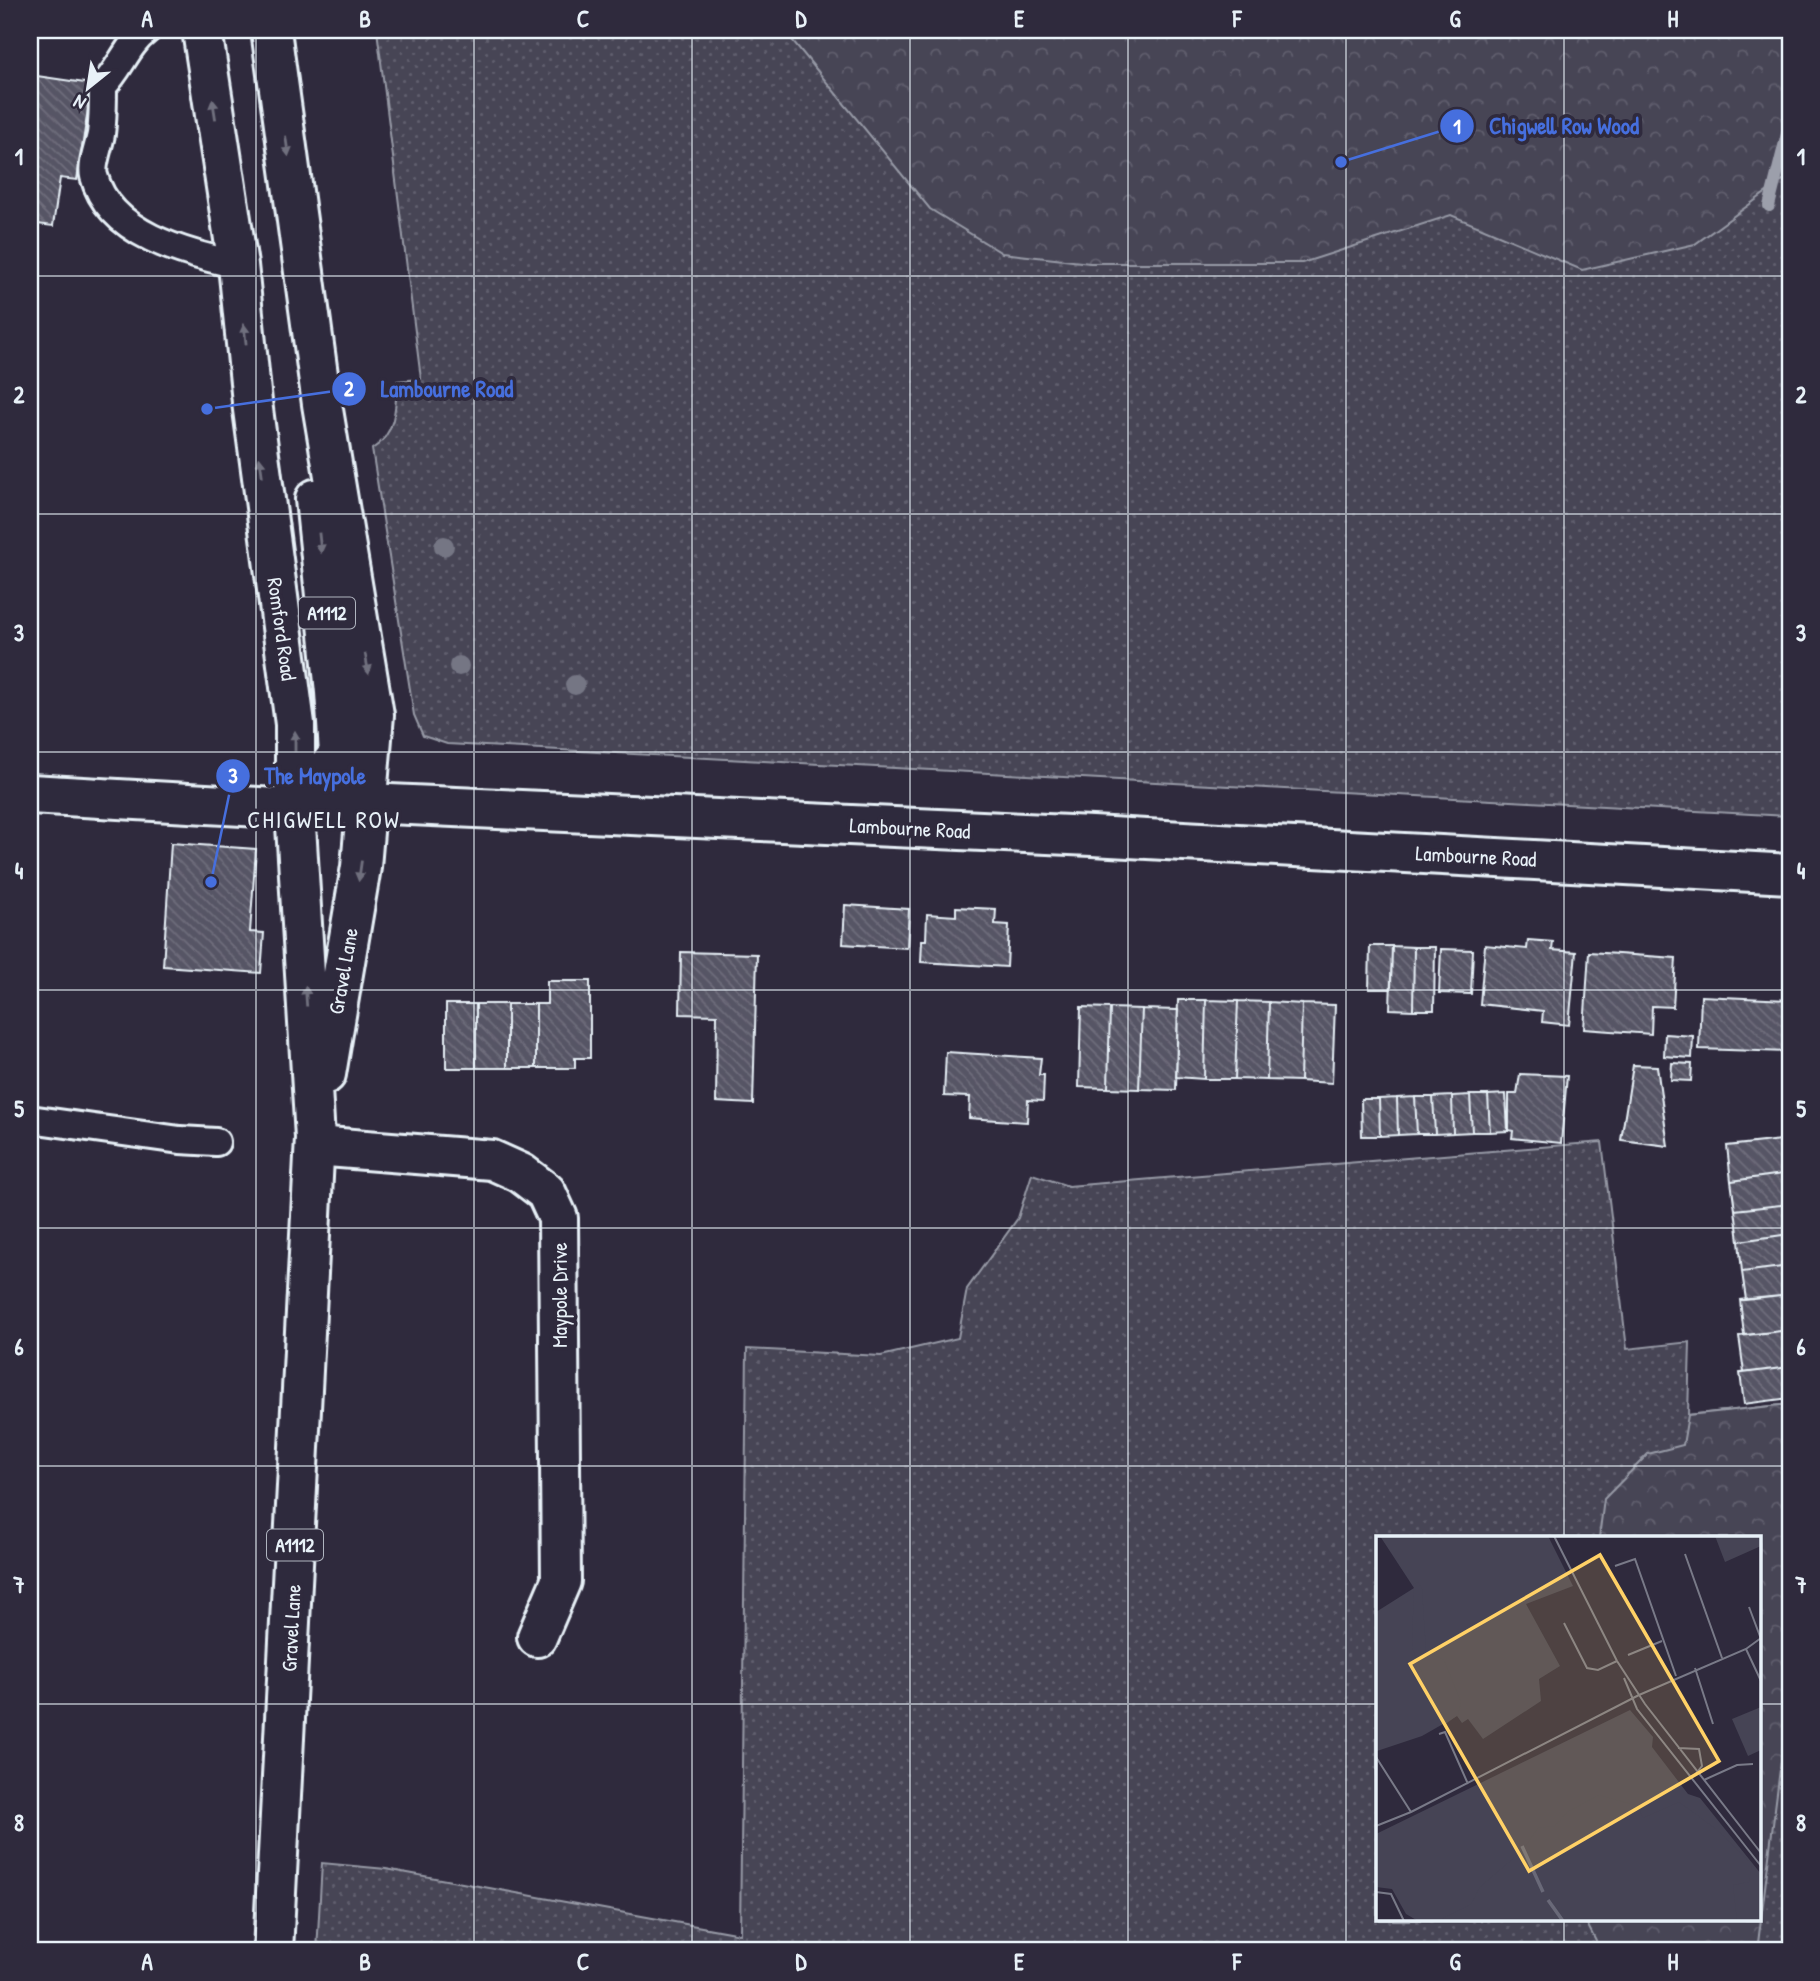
<svg xmlns="http://www.w3.org/2000/svg" width="1820" height="1981" font-family="'Patrick Hand',sans-serif">
	<defs>
		<pattern id="grass-dots" width="8" height="8" patternUnits="userSpaceOnUse" patternTransform="scale(1.75)"><rect width="8" height="8" fill="#464455"/><path d="M2 2h.1M6 6h.1" fill="none" stroke="#615f6e" stroke-width="1.8" stroke-linecap="round"/></pattern>
		<pattern id="forest-crowns" width="20" height="18" patternUnits="userSpaceOnUse" patternTransform="scale(1.75)"><rect width="20" height="18" fill="#464455"/><path d="M2 6a3 3 0 1 1 6 0M12 15a3 3 0 1 1 6 0" fill="none" stroke="#615f6e"/></pattern>
		<pattern id="building-back-hatch" width="6" height="6" patternUnits="userSpaceOnUse" patternTransform="scale(1.75)"><rect width="6" height="6" fill="#575565"/><path d="M-1 5l2 2M0 0l6 6M5-1l2 2" fill="none" stroke="#6f6e7c"/></pattern>
	</defs>
	<rect width="100%" height="100%" fill="#2f2a3d"/>
	<filter id="ink" filterUnits="userSpaceOnUse"><feTurbulence type="fractalNoise" baseFrequency=".0143" numOctaves="2"/><feDisplacementMap in="SourceGraphic" scale="14" xChannelSelector="R" yChannelSelector="G"/><feConvolveMatrix kernelMatrix="1 2 1 2 8 2 1 2 1" color-interpolation-filters="sRGB"/></filter>
	<g filter="url(#ink)">
		<!-- grass -->
		<path fill="url(#grass-dots)" stroke="#979aa6" stroke-width="2" fill-rule="evenodd" d="M377 30H1790V816L447 744 423 736 414 715 372 449C396 435 396 406 397 381L421 379Z
			M1602 1142 1627 1349 1690 1342 1688 1415 1790 1404V1951H317L322 1863 386 1869 740 1934 747 1349 881 1356 958 1338 967 1289 1018 1218 1032 1174 1068 1186ZM1377 1538H1759V1920H1377Z"/>
		<!-- forest -->
		<path fill="url(#forest-crowns)" stroke="#979aa6" stroke-width="2" d="M784 30H1790V175L1695 244 1582 270 1451 215 1302 263H1090L1002 253 930 209Z
			M1790 1404V1690L1757 1951H1601L1585 1920H1759V1538H1599L1604 1499 1648 1454 1683 1445 1688 1415Z"/>
		<g fill="none" stroke-linecap="round" stroke-linejoin="round">
			<!-- stream -->
			<path stroke="#9c9fab" stroke-width="12" d="M1769 206 1790 122"/>
		</g>
		<!-- building -->
		<path fill="url(#building-back-hatch)" stroke="#e8f1f8" stroke-width="2" d="M30 75 92 84 77 180 60 178 53 226 30 223Z
			M171 843 256 849 250 932 264 933 261 973 163 966Z
			M845 905 909 909 907 948 843 944Z
			M956 907 996 909 995 924 1009 925 1007 967 921 962 922 940H926L927 914 956 916Z
			M1528 940 1553 942 1552 950 1576 952 1569 1025 1542 1022 1543 1011 1480 1004 1485 945 1527 949Z
			M1370 946H1392L1391 989H1369Z
			M1392 946 1414 947 1413 1010 1390 1009Z
			M1414 947H1435L1434 1010H1413Z
			M1441 949 1473 950 1471 994 1439 993Z
			M681 952 757 954 753 1104 716 1102 717 1015 680 1014Z
			M1589 952 1676 958 1673 1007 1652 1006 1651 1034 1584 1029Z
			M547 981H590V1058H575V1068H536V1004H547Z
			M1701 996 1790 1000V1052L1699 1049Z
			M1178 1000H1206L1204 1079 1176 1077Z
			M1206 1000 1238 1001 1235 1079H1204Z
			M1238 1001 1269 1002 1267 1080 1235 1079Z
			M1269 1002 1302 1004 1300 1081 1267 1080Z
			M446 1004H476V1068H446Z
			M476 1004H507V1068H476Z
			M507 1004H536V1068H507Z
			M1302 1004 1335 1005 1332 1083 1300 1081Z
			M1081 1007 1110 1008 1108 1088 1079 1087Z
			M1110 1008 1142 1009 1139 1089 1108 1088Z
			M1142 1009 1178 1010 1176 1090 1139 1089Z
			M1665 1034 1693 1036 1692 1058 1664 1056Z
			M946 1052 1041 1058 1039 1075H1044L1043 1101 1028 1100 1027 1122 969 1118 970 1097 944 1096Z
			M1672 1063 1692 1064 1691 1081 1671 1080Z
			M1633 1065 1657 1066 1668 1146 1621 1140Z
			M1520 1074 1567 1076 1561 1143 1512 1138 1513 1131 1509 1130V1094H1517Z
			M1506 1094 1508 1131 1490 1132 1488 1095Z
			M1470 1095 1472 1132 1453 1133 1452 1096Z
			M1470 1095H1488L1490 1132H1472Z
			M1452 1096 1453 1133 1435 1134 1433 1097Z
			M1415 1097 1417 1134 1398 1135 1397 1098Z
			M1415 1097H1433L1435 1134H1417Z
			M1397 1098 1398 1135 1380 1136 1379 1099Z
			M1361 1099H1379L1380 1136H1362Z
			M1790 1139V1173L1731 1181 1727 1146Z
			M1790 1173V1204L1735 1210 1731 1181Z
			M1790 1204V1234L1739 1241 1735 1210Z
			M1790 1234V1266L1742 1272 1739 1241Z
			M1790 1266V1295L1746 1300 1742 1272Z
			M1790 1295V1330L1744 1335 1740 1300Z
			M1790 1330V1367L1744 1373 1739 1336Z
			M1790 1367V1398L1744 1404 1740 1373Z"/>
		<g fill="none" stroke-linecap="round" stroke-linejoin="round">
			<defs>
				<path id="service" d="M147 30C127 45 121 68 103 86 103 102 103 118 101 134 99 146 91 165 94 176 110 236 187 253 238 265
					M30 1119 180 1140 216 1142"/>
				<path id="minor" d="M315 1146 492 1160 521 1173 546 1192 558 1218 561 1581 537 1637"/>
				<path id="tertiary" d="M30 794 295 809"/>
				<path id="secondary" d="M295 809 367 803 1092 836 1790 874"/>
				<path id="primary" d="M202 30 238 265 252 402 295 724V809L315 1138 273 1951
					M271 30 322 404 374 715 361 867 326 1074
					M295 809 339 754 335 692 315 499"/>
			</defs>
			<!-- service casing -->
			<use href="#service" stroke="#e8f1f8" stroke-width="32"/>
			<!-- minor casing -->
			<use href="#minor" stroke="#e8f1f8" stroke-width="44"/>
			<!-- tertiary casing -->
			<use href="#tertiary" stroke="#e8f1f8" stroke-width="44"/>
			<!-- secondary casing -->
			<use href="#secondary" stroke="#e8f1f8" stroke-width="44"/>
			<!-- primary casing -->
			<use href="#primary" stroke="#e8f1f8" stroke-width="44"/>
			<!-- service -->
			<use href="#service" stroke="#2f2a3d" stroke-width="26"/>
			<!-- minor -->
			<use href="#minor" stroke="#2f2a3d" stroke-width="38"/>
			<!-- tertiary -->
			<use href="#tertiary" stroke="#2f2a3d" stroke-width="38"/>
			<!-- secondary -->
			<use href="#secondary" stroke="#2f2a3d" stroke-width="38"/>
			<!-- primary -->
			<use href="#primary" stroke="#2f2a3d" stroke-width="38"/>
		</g>
		<!-- trees -->
		<g fill="#757684">
			<circle cx="444" cy="546" r="10"/>
			<circle cx="459" cy="666" r="10"/>
			<circle cx="575" cy="685" r="10"/>
		</g>
		<!-- one-way arrows -->
		<defs><path id="oneway-solid" d="M-6-.8H1V-3.2L6.5 0L1 3.2V.8H-6Z" transform="scale(1.75)"/></defs>
		<g fill="#70707e">
			<use href="#oneway-solid" transform="translate(214 109) rotate(-99)"/>
			<use href="#oneway-solid" transform="translate(287 146) rotate(82)"/>
			<use href="#oneway-solid" transform="translate(245 334) rotate(-96)"/>
			<use href="#oneway-solid" transform="translate(261 467) rotate(-98)"/>
			<use href="#oneway-solid" transform="translate(320 543) rotate(84)"/>
			<use href="#oneway-solid" transform="translate(367 664) rotate(80)"/>
			<use href="#oneway-solid" transform="translate(295 741) rotate(-90)"/>
			<use href="#oneway-solid" transform="translate(360 871) rotate(98)"/>
			<use href="#oneway-solid" transform="translate(306 996) rotate(-94)"/>
		</g>
	</g>
	<!-- grid -->
	<path fill="none" stroke="#e8f1f8" stroke-width="2" stroke-opacity="0.55" d="M256 30V1951M474 30V1951M692 30V1951M910 30V1951M1128 30V1951M1346 30V1951M1564 30V1538M30 276H1790M30 514H1790M30 752H1790M30 990H1790M30 1228H1790M30 1466H1790M30 1704H1377M1759 1704H1790M1564 1920V1951"/>
	<g text-anchor="middle" dominant-baseline="central" stroke-width="7" stroke-linejoin="round" paint-order="stroke">
		<!-- shield labels -->
		<g fill="#2f2a3d" stroke="#b0b5c0" stroke-width="2">
			<rect x="299" y="597.5" width="56" height="31" rx="5"/>
			<rect x="267" y="1529.5" width="56" height="31" rx="5"/>
		</g>
		<g font-size="19" font-weight="bold" fill="#e8f1f8">
			<text x="327" y="613">A1112</text>
			<text x="295" y="1545">A1112</text>
		</g>
		<!-- street labels -->
		<g font-size="21" fill="#e8f1f8" stroke="#2f2a3d">
			<text transform="translate(282 629) rotate(82)">Romford Road</text>
			<text transform="translate(910 828) rotate(3)">Lambourne Road</text>
			<text transform="translate(1476 856) rotate(3)">Lambourne Road</text>
			<text transform="translate(343 971) rotate(-80)">Gravel Lane</text>
			<text transform="translate(559 1295) rotate(-90)">Maypole Drive</text>
			<text transform="translate(291 1628) rotate(-87)">Gravel Lane</text>
		</g>
		<!-- quarter labels -->
		<g font-size="24" letter-spacing="2" fill="#e8f1f8" stroke="#2f2a3d">
			<text x="324" y="819">CHIGWELL ROW</text>
		</g>
	</g>
	<!-- overview -->
	<g transform="translate(1376 1536)">
		<rect width="385" height="385" fill="#2f2a3d"/>
		<path d="M4 0H172L197 50 150 68 184 130 163 143 165 165 107 203 92 183 86 187 81 180 46 200 1 215 0 76 38 52ZM339 0H385V10L349 26ZM254 174 277 201 276 211 312 258 324 262 385 338V385H42L30 378 16 353 0 351V298Z" fill="#464455"/>
		<path d="M42 46 46 53 50 115 68 124 85 166 82 179 68 189 36 112 38 48ZM223 259 262 270 267 282 303 266 340 293 376 328 373 346 357 349 361 385H50L64 384 95 368 104 351 146 315 162 292 179 290 191 276Z" fill="#464455"/>
		<path d="M385 171V214L372 220 356 183Z" fill="#464455"/>
		<path fill="none" stroke="#696978" stroke-width="3.5" d="M146 310 167 356M172 364 187 385"/>
		<path fill="none" stroke="#797a88" stroke-width="2" d="M178 0 241 125 269 168 385 317M309 18 346 122M239 30 259 23 300 140M373 71 385 103M188 87 211 132 222 134 241 125M370 113 385 145M252 119 286 105M319 132 337 188M248 142 261 173 385 330M263 159 370 113 385 102M63 198 69 196 92 248M302 212 323 213 326 230 318 240M0 221 35 276M328 244 361 229 377 228M0 290 35 276 263 159M0 356 15 358 28 385"/>
		<path fill="#ffd166" fill-opacity="0.15" stroke="#ffd166" stroke-width="3.5" d="M224 19 343 225 153 335 34 128Z"/>
		<rect width="385" height="385" fill="none" stroke="#e8f1f8" stroke-width="3.5"/>
	</g>
	<!-- callouts -->
	<path fill="none" stroke="#466fde" stroke-width="2.5" d="M1341 162L1457 126M207 409L349 389M211 882L233 776"/>
	<g fill="#466fde" stroke="#2f2a3d" stroke-width="2.5">
		<circle cx="1341" cy="162" r="7"/>
		<circle cx="207" cy="409" r="7"/>
		<circle cx="211" cy="882" r="7"/>
		<circle cx="1457" cy="126" r="18"/>
		<circle cx="349" cy="389" r="18"/>
		<circle cx="233" cy="776" r="18"/>
	</g>
	<g font-size="21" text-anchor="middle" font-weight="bold" fill="#fff">
		<text x="1457" y="134">1</text>
		<text x="349" y="396">2</text>
		<text x="233" y="783">3</text>
	</g>
	<g font-size="23" text-anchor="middle" font-weight="bold" fill="#466fde" stroke="#2f2a3d" stroke-width="7" stroke-linejoin="round" paint-order="stroke">
		<text x="1564" y="134">Chigwell Row Wood</text>
		<text x="447" y="397">Lambourne Road</text>
		<text x="315" y="784">The Maypole</text>
	</g>
	<!-- margin -->
	<rect width="1820" height="1981" fill="none" stroke="#2f2a3d" stroke-width="77"/>
	<!-- north arrow -->
	<g transform="translate(88 88) rotate(210)" stroke="#2f2a3d" stroke-width="5" paint-order="stroke">
	<path d="M0-5L12 26L0 18L-12 26Z" fill="#e8f1f8"/>
	<text y="-10" font-size="19" font-weight="bold" text-anchor="middle" fill="#e8f1f8">N</text>
	</g>
	<rect x="38" y="38" width="1744" height="1904" fill="none" stroke="#e8f1f8" stroke-width="2.5"/>
	<g font-size="23" text-anchor="middle" font-weight="bold" fill="#e8f1f8">
		<text x="147" y="27">A</text>
		<text x="365" y="27">B</text>
		<text x="583" y="27">C</text>
		<text x="801" y="27">D</text>
		<text x="1019" y="27">E</text>
		<text x="1237" y="27">F</text>
		<text x="1455" y="27">G</text>
		<text x="1673" y="27">H</text>
		<text x="19" y="165">1</text>
		<text x="1801" y="165">1</text>
		<text x="19" y="403">2</text>
		<text x="1801" y="403">2</text>
		<text x="19" y="641">3</text>
		<text x="1801" y="641">3</text>
		<text x="19" y="879">4</text>
		<text x="1801" y="879">4</text>
		<text x="19" y="1117">5</text>
		<text x="1801" y="1117">5</text>
		<text x="19" y="1355">6</text>
		<text x="1801" y="1355">6</text>
		<text x="19" y="1593">7</text>
		<text x="1801" y="1593">7</text>
		<text x="19" y="1831">8</text>
		<text x="1801" y="1831">8</text>
		<text x="147" y="1970">A</text>
		<text x="365" y="1970">B</text>
		<text x="583" y="1970">C</text>
		<text x="801" y="1970">D</text>
		<text x="1019" y="1970">E</text>
		<text x="1237" y="1970">F</text>
		<text x="1455" y="1970">G</text>
		<text x="1673" y="1970">H</text>
	</g>
</svg>
